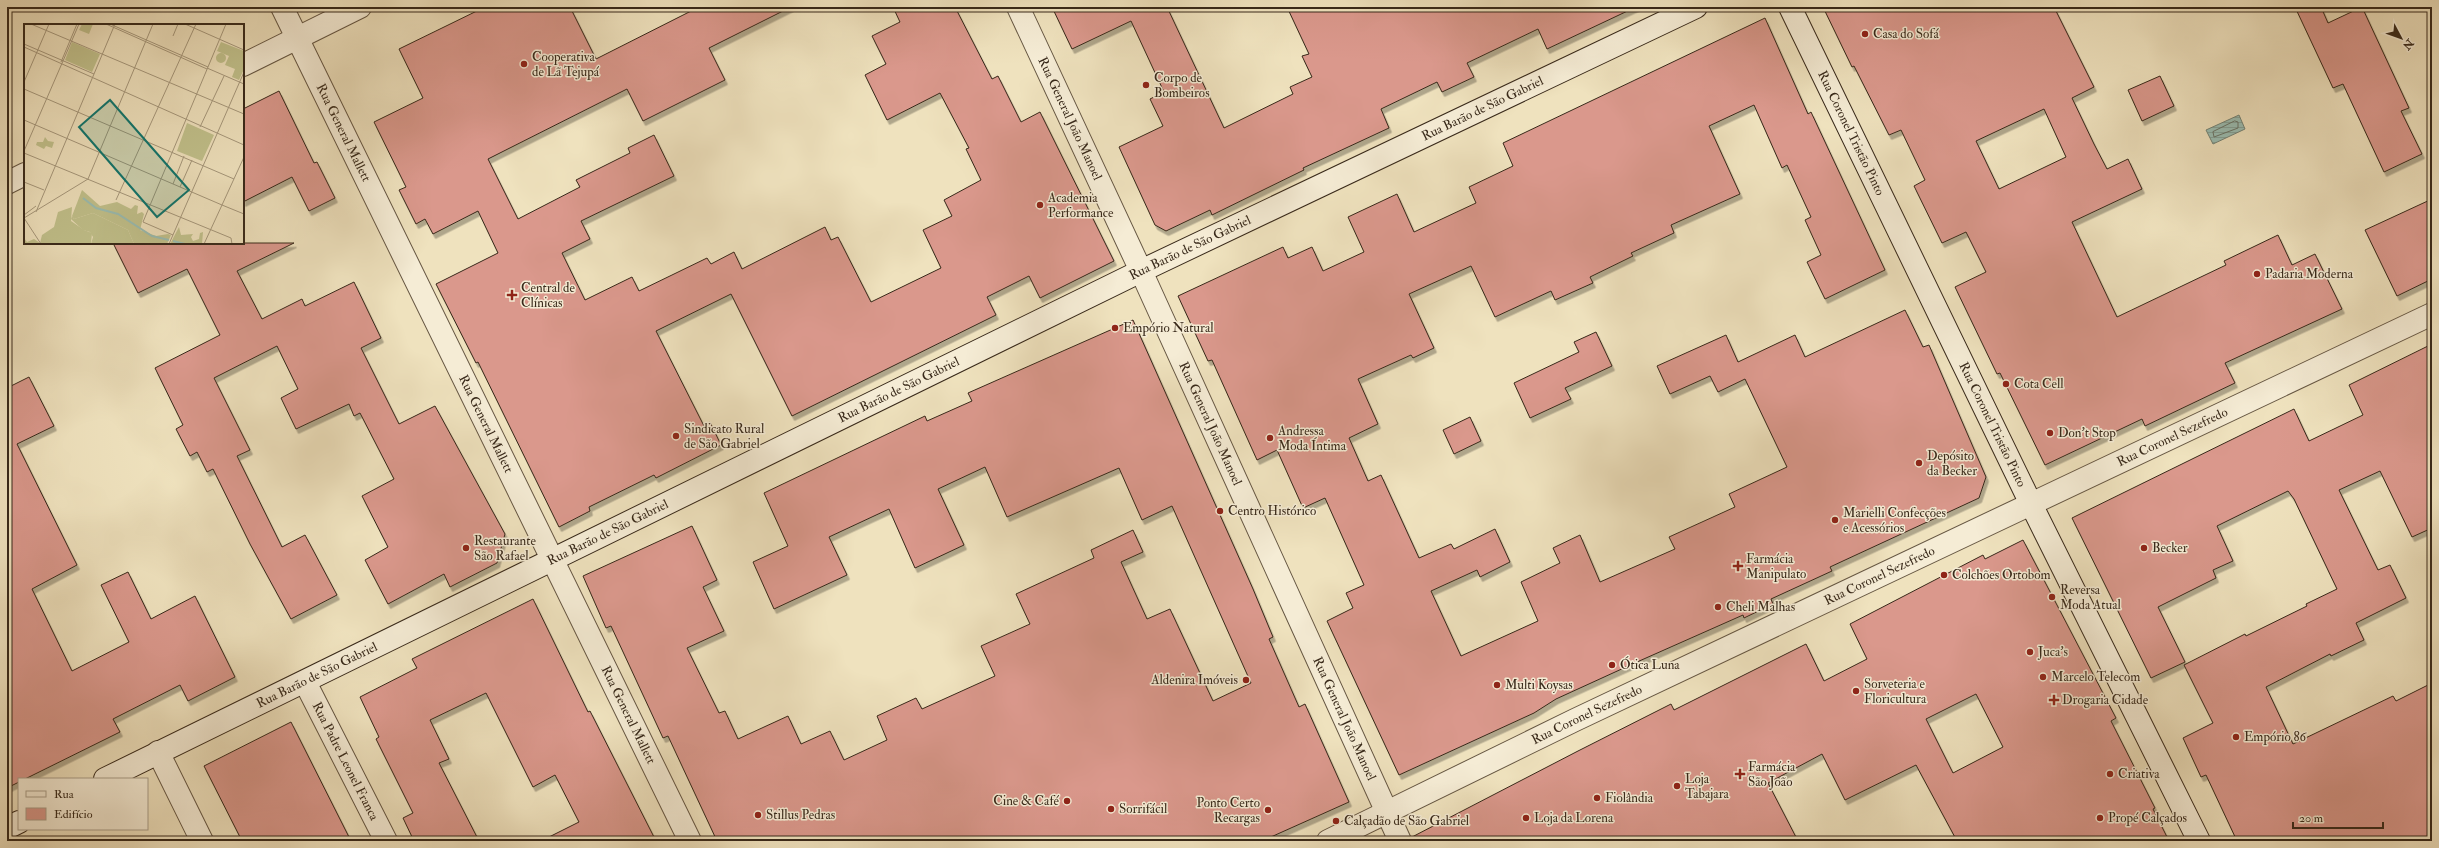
<svg xmlns="http://www.w3.org/2000/svg" width="2439" height="848" font-family="'IM FELL Double Pica',serif">
	<defs>
		<pattern id="water-rules" width="6" height="5" patternUnits="userSpaceOnUse"><rect width="6" height="5" fill="#9abdb2"/><path d="M0 2.5h6" fill="none" stroke="#85a298"/></pattern>
		<filter id="shadow"><feDropShadow dx="2.5" dy="4.5" stdDeviation="0" flood-color="#0004"/></filter>
	</defs>
	<rect width="100%" height="100%" fill="#efe2be"/>
	<filter id="stains"><feTurbulence type="fractalNoise" baseFrequency=".005" numOctaves="4"/><feColorMatrix values="0 0 0 0 .2 0 0 0 0 .09 0 0 0 0 .02 0 0 0 .5 -.17"/></filter>
	<radialGradient id="worn" r=".72"><stop offset=".6" stop-color="#630" stop-opacity="0"/><stop offset="1" stop-color="#630" stop-opacity=".3"/></radialGradient>
	<!-- water -->
	<path fill="url(#water-rules)" stroke="#738275" d="M2239 115 2245 129 2213 144 2206 130Z"/>
	<g fill="none" stroke-linecap="round" stroke-linejoin="round">
		<!-- shore -->
		<path stroke="#697366" stroke-width="1" d="M2235 121 2238 122V128L2214 137 2213 132Z"/>
	</g>
	<!-- building -->
	<path fill="#da988c" stroke="#38291a" fill-rule="evenodd" filter="url(#shadow)" d="M485 7H570L596 59 699 7H791L709 48 725 80 643 121 627 89 488 159 518 219 580 187 576 180 630 153 628 148 654 135 674 176 581 221 590 239 562 253 585 300 632 277 639 291 707 258 711 264 734 252 742 269 825 227 831 240 838 237 871 302 941 268 923 230 952 216 944 200 981 180 966 149 969 148 940 93 887 120 865 75 886 64 872 36 900 22 893 7H955L992 79 998 76 1021 122 1040 112 1114 261 1040 298 1029 276 987 297 996 315 792 416 731 294 656 331 704 426 710 422 721 445 656 478 654 475 589 507 590 511 559 527 478 362 476 363 436 284 498 253 478 211 433 234 425 219 416 224 399 190 406 187 374 122 423 98 399 49Z
		M1052 7H1167L1224 128 1293 94 1290 87 1312 77 1302 56 1309 54 1287 7H1636L1547 49 1538 29 1467 63 1474 77 1442 92 1437 82 1381 109 1389 128 1303 168 1304 170 1212 215 1210 210 1166 231 1155 225 1119 147 1163 126 1150 99 1164 92 1131 21 1072 49Z
		M1823 7H2054L2094 87 2072 98 2094 144 2107 169 2128 159 2142 189 2072 222 2117 317 2226 265 2224 261 2278 235 2292 265 2315 254 2342 309 2225 363 2235 383 2145 426 2142 419 2045 465 2000 373 1997 374 1955 287 1986 272 1966 232 1942 243 1914 186 1925 180 1901 130 1889 135 1854 66 1852 67ZM2044 109 2066 157 1999 189 1976 141Z
		M2295 7H2321L2328 23 2362 7 2409 108 2401 111 2422 154 2384 172 2343 84 2333 88Z
		M1765 18 1808 114 1811 112 1885 270 1825 299 1807 262 1821 255 1805 220 1811 217 1787 165 1782 168 1754 105 1709 126 1740 194 1671 225 1674 233 1631 253 1633 256 1590 277 1593 283 1555 300 1551 291 1495 317 1471 266 1409 294 1434 348 1413 358 1411 355 1358 379 1378 424 1349 438 1368 481 1381 475 1419 558 1451 544 1454 549 1495 529 1510 562 1480 577 1477 570 1431 591 1461 656 1538 621 1521 582 1560 563 1553 548 1580 535 1600 582 1675 549 1669 537 1735 507 1729 494 1787 467 1745 379 1718 392 1710 376 1670 394 1657 366 1726 335 1738 362 1795 335 1805 357 1905 310 1923 347 1929 345 1986 477 1979 498 1830 567 1832 571 1771 599 1773 604 1744 618 1743 615 1637 662 1556 699 1534 713 1399 775 1327 621 1353 608 1346 593 1364 585 1325 498 1303 508 1277 450 1257 460 1212 360 1208 361 1178 296 1283 247 1288 258 1312 247 1323 271 1364 252 1348 217 1397 194 1414 232 1476 203 1469 187 1513 166 1503 143Z
		M2160 76 2174 106 2142 121 2128 90Z
		M279 91 314 163 317 162 335 198 309 211 292 177 243 202V109Z
		M2432 199V279L2397 296 2365 230Z
		M113 243H294L237 271 262 319 302 299 305 306 354 282 381 338 361 348 399 424 435 406 505 534 497 563 450 587 444 574 388 604 365 560 388 547 362 496 394 479 360 413 354 416 349 404 296 429 281 398 298 389 277 346 214 378 250 450 237 456 282 547 305 535 337 595 291 619 250 544 213 469 207 472 197 452 190 456 176 429 183 425 155 368 220 335 187 269 138 293Z
		M1133 320 1253 589 1273 637 1269 639 1299 707 1305 704 1349 802 1262 841H717L668 736 663 738 611 626 606 628 583 576 692 526 717 580 703 587 724 631 687 648 719 713 725 711 738 739 788 716 801 744 830 731 844 760 887 740 877 716 916 698 922 709 995 676 981 646 1030 624 1016 594 1094 558 1091 550 1133 530 1143 552 1121 562 1147 619 1170 609 1213 701 1251 683 1172 506 1142 520 1119 468 1007 517 985 467 938 489 964 545 915 568 889 509 829 537 847 575 774 609 753 562 788 546 764 493 925 416 927 421 972 401 968 393Z
		M1596 332 1612 366 1565 388 1571 399 1530 418 1514 383 1579 352 1574 342Z
		M2432 344V528L2412 537 2380 471 2339 490 2378 570 2390 565 2406 598 2356 623 2364 640 2331 656 2330 654 2266 687 2293 744 2393 696 2396 701 2432 683V841H2237L2206 775 2201 777 2183 738 2213 723 2184 665 2245 634 2246 636 2307 606 2306 604 2337 589 2294 499 2288 491 2217 526 2233 561 2213 570 2216 578 2158 607 2185 662 2151 678 2072 518 2294 409 2309 441 2363 415 2349 385Z
		M29 377 54 426 17 444 77 565 32 589 72 671 129 642 101 585 128 572 151 619 195 596 235 677 188 701 180 685 113 719 120 732 25 779H19V782L7 788V388Z
		M1470 417 1481 441 1454 454 1443 430Z
		M2023 540 2116 718 2111 721 2155 808 2153 809 2169 841H1957L1916 765 1845 800 1822 754 1768 783 1798 841H1412V837L1578 751 1671 704 1674 710 1806 644 1824 681 1867 659 1850 624 1983 555 1985 559ZM1976 694 2003 747 1953 773 1926 719Z
		M533 599 588 712 590 711 656 841H541L579 822 555 775 533 787 486 693 430 720 449 759 439 763 479 841H414L403 818 413 813 376 739 379 737 360 697 417 668 412 659Z
		M291 722 351 841H242L204 766Z"/>
	<g fill="none" stroke-linecap="round" stroke-linejoin="round">
		<defs>
			<g id="minor">
				<path id="s1" d="M282 7 690 841"/>
				<path id="s2" d="M1018 7 1141 271 1400 841"/>
				<path d="M243 65 360 7"/>
				<path d="M7 183 25 174"/>
				<path id="s3" d="M305 682 386 841"/>
				<path d="M158 752 202 841"/>
				<path id="s4" d="M1328 841 1575 720 2432 314"/>
			</g>
			<g id="secondary">
				<path id="s5" d="M1790 7 2031 504 2199 841"/>
				<path id="s6" d="M105 779 1141 271 1696 7"/>
				<path d="M7 828 19 822"/>
			</g>
		</defs>
		<!-- minor casing -->
		<use href="#minor" stroke="#665743" stroke-width="24"/>
		<!-- secondary casing -->
		<use href="#secondary" stroke="#38291a" stroke-width="24"/>
		<!-- minor -->
		<use href="#minor" stroke="#f5ecd5" stroke-width="22"/>
		<!-- secondary -->
		<use href="#secondary" stroke="#f5ecd5" stroke-width="22"/>
	</g>
	<!-- markers -->
	<g fill="#8f2418" stroke="#f5ecd5" stroke-width="1.5">
		<circle cx="1865" cy="34" r="4"/>
		<circle cx="524" cy="64" r="4"/>
		<circle cx="1146" cy="85" r="4"/>
		<circle cx="1040" cy="205" r="4"/>
		<circle cx="2257" cy="274" r="4"/>
		<path d="M510 289h4v4h4v4h-4v4h-4v-4h-4v-4h4z"/>
		<circle cx="1115" cy="328" r="4"/>
		<circle cx="2006" cy="384" r="4"/>
		<circle cx="2050" cy="433" r="4"/>
		<circle cx="676" cy="436" r="4"/>
		<circle cx="1270" cy="438" r="4"/>
		<circle cx="1919" cy="463" r="4"/>
		<circle cx="1220" cy="511" r="4"/>
		<circle cx="1835" cy="520" r="4"/>
		<circle cx="466" cy="548" r="4"/>
		<circle cx="2144" cy="548" r="4"/>
		<path d="M1736 560h4v4h4v4h-4v4h-4v-4h-4v-4h4z"/>
		<circle cx="1944" cy="575" r="4"/>
		<circle cx="2052" cy="597" r="4"/>
		<circle cx="1718" cy="607" r="4"/>
		<circle cx="2030" cy="652" r="4"/>
		<circle cx="1612" cy="665" r="4"/>
		<circle cx="2043" cy="677" r="4"/>
		<circle cx="1246" cy="680" r="4"/>
		<circle cx="1497" cy="685" r="4"/>
		<circle cx="1856" cy="691" r="4"/>
		<path d="M2052 694h4v4h4v4h-4v4h-4v-4h-4v-4h4z"/>
		<circle cx="2236" cy="737" r="4"/>
		<path d="M1738 768h4v4h4v4h-4v4h-4v-4h-4v-4h4z"/>
		<circle cx="2110" cy="774" r="4"/>
		<circle cx="1677" cy="786" r="4"/>
		<circle cx="1597" cy="798" r="4"/>
		<circle cx="1067" cy="801" r="4"/>
		<circle cx="1111" cy="809" r="4"/>
		<circle cx="1268" cy="810" r="4"/>
		<circle cx="758" cy="815" r="4"/>
		<circle cx="1526" cy="818" r="4"/>
		<circle cx="2100" cy="818" r="4"/>
		<circle cx="1336" cy="821" r="4"/>
	</g>
	<g text-anchor="middle" dominant-baseline="central" stroke-width="3" stroke-linejoin="round" paint-order="stroke">
		<!-- poi labels -->
		<g font-size="13" fill="#38291a" stroke="#f5ecd5" text-anchor="start">
			<text x="1873" y="34">Casa do Sofá</text>
			<text x="532" y="57">Cooperativa<tspan x="532" dy="15">de Lã Tejupá</tspan></text>
			<text x="1154" y="78">Corpo de<tspan x="1154" dy="15">Bombeiros</tspan></text>
			<text x="1048" y="198">Academia<tspan x="1048" dy="15">Performance</tspan></text>
			<text x="2265" y="274">Padaria Moderna</text>
			<text x="521" y="288">Central de<tspan x="521" dy="15">Clínicas</tspan></text>
			<text x="1123" y="328">Empório Natural</text>
			<text x="2014" y="384">Cota Cell</text>
			<text x="684" y="429">Sindicato Rural<tspan x="684" dy="15">de São Gabriel</tspan></text>
			<text x="1278" y="431">Andressa<tspan x="1278" dy="15">Moda Íntima</tspan></text>
			<text x="2058" y="433">Don't Stop</text>
			<text x="1927" y="456">Depósito<tspan x="1927" dy="15">da Becker</tspan></text>
			<text x="1228" y="511">Centro Histórico</text>
			<text x="1843" y="513">Marielli Confecções<tspan x="1843" dy="15">e Acessórios</tspan></text>
			<text x="474" y="541">Restaurante<tspan x="474" dy="15">São Rafael</tspan></text>
			<text x="2152" y="548">Becker</text>
			<text x="1746" y="559">Farmácia<tspan x="1746" dy="15">Manipulato</tspan></text>
			<text x="1952" y="575">Colchões Ortobom</text>
			<text x="2060" y="590">Reversa<tspan x="2060" dy="15">Moda Atual</tspan></text>
			<text x="1726" y="607">Cheli Malhas</text>
			<text x="2038" y="652">Juca's</text>
			<text x="1620" y="665">Ótica Luna</text>
			<text x="2051" y="677">Marcelo Telecom</text>
			<text x="1238" y="680" text-anchor="end">Aldenira Imóveis</text>
			<text x="1864" y="684">Sorveteria e<tspan x="1864" dy="15">Floricultura</tspan></text>
			<text x="1505" y="685">Multi Koysas</text>
			<text x="2062" y="700">Drogaria Cidade</text>
			<text x="2244" y="737">Empório 86</text>
			<text x="1748" y="767">Farmácia<tspan x="1748" dy="15">São João</tspan></text>
			<text x="2118" y="774">Criativa</text>
			<text x="1685" y="779">Loja<tspan x="1685" dy="15">Tabajara</tspan></text>
			<text x="1605" y="798">Fiolândia</text>
			<text x="1059" y="801" text-anchor="end">Cine &amp; Café</text>
			<text x="1260" y="803" text-anchor="end">Ponto Certo<tspan x="1260" dy="15">Recargas</tspan></text>
			<text x="1119" y="809">Sorrifácil</text>
			<text x="766" y="815">Stillus Pedras</text>
			<text x="1534" y="818">Loja da Lorena</text>
			<text x="2108" y="818">Propé Calçados</text>
			<text x="1344" y="821">Calçadão de São Gabriel</text>
		</g>
		<!-- street labels -->
		<g font-size="13" fill="#38291a" stroke="#f5ecd5">
			<text stroke="none"><textPath href="#s6" startOffset="1532">Rua Barão de São Gabriel</textPath></text>
			<text stroke="none"><textPath href="#s2" startOffset="123">Rua General João Manoel</textPath></text>
			<text stroke="none"><textPath href="#s1" startOffset="140">Rua General Mallett</textPath></text>
			<text stroke="none"><textPath href="#s5" startOffset="140">Rua Coronel Tristão Pinto</textPath></text>
			<text stroke="none"><textPath href="#s6" startOffset="1208">Rua Barão de São Gabriel</textPath></text>
			<text stroke="none"><textPath href="#s6" startOffset="884">Rua Barão de São Gabriel</textPath></text>
			<text stroke="none"><textPath href="#s1" startOffset="464">Rua General Mallett</textPath></text>
			<text stroke="none"><textPath href="#s2" startOffset="459">Rua General João Manoel</textPath></text>
			<text stroke="none"><textPath href="#s5" startOffset="464">Rua Coronel Tristão Pinto</textPath></text>
			<text stroke="none"><textPath href="#s4" startOffset="936">Rua Coronel Sezefredo</textPath></text>
			<text stroke="none"><textPath href="#s6" startOffset="560">Rua Barão de São Gabriel</textPath></text>
			<text stroke="none"><textPath href="#s4" startOffset="612">Rua Coronel Sezefredo</textPath></text>
			<text stroke="none"><textPath href="#s6" startOffset="236">Rua Barão de São Gabriel</textPath></text>
			<text stroke="none"><textPath href="#s1" startOffset="788">Rua General Mallett</textPath></text>
			<text stroke="none"><textPath href="#s4" startOffset="288">Rua Coronel Sezefredo</textPath></text>
			<text stroke="none"><textPath href="#s2" startOffset="783">Rua General João Manoel</textPath></text>
			<text stroke="none"><textPath href="#s3" startOffset="89">Rua Padre Leonel Franca</textPath></text>
		</g>
	</g>
	<!-- overview -->
	<g transform="translate(24 24)">
		<rect width="220" height="220" fill="#efe2be"/>
		<path d="M69 189 104 206 110 220H67L69 213 66 208 59 206 47 195 48 192 50 195Z" fill="#c1c18c"/>
		<path d="M48 18 76 30 68 48 41 36ZM197 18 220 27V45L215 56 208 53 211 45 201 41 205 32 193 27ZM163 99 190 111 178 137 153 127ZM21 113 24 117 30 118 28 124 22 122 20 125 12 121 13 118H19ZM58 166 76 182 93 178 107 185 111 181 114 182 113 190 118 188 120 190 116 206 132 212 144 210 147 211 143 220H110L104 206 69 189 50 195 48 192ZM48 183 47 197 60 206 68 209 67 220H0V214L3 218 10 215 16 219 18 211 30 203 34 188ZM155 203 157 211 169 210 167 213 169 217 175 215 176 209 179 208 178 220H146Z" fill="#c1c18c"/>
		<path d="M58 0H69L65 10 55 6ZM192 34a5 5 0 1 1 10 0a5 5 0 1 1-10 0Z" fill="#c1c18c"/>
		<path fill="none" stroke="#9abdb2" stroke-width="2" d="M59 174 72 184 94 190 128 212 145 216M149 217 161 220"/>
		<path fill="none" stroke="#a6987c" stroke-width="1" d="M7 0 220 90M82 0 183 45M86 0 184 43M161 0 220 26M149 12 154 0M0 20 70 50M0 23 220 121M37 38 53 0M183 44 220 60M0 58 25 0M0 65 210 155M0 96 198 181 220 133M176 103 200 52M0 127 55 0M0 129 207 214 208 220M0 158 20 166M149 160 160 132M156 163 168 136M92 176 172 0M12 188 91 0M0 191 12 182M0 194 17 220M0 194 64 155 129 0M149 211 119 198 202 0M145 220 220 48M180 220 198 181 220 190"/>
		<path fill="#0f766e" fill-opacity="0.15" stroke="#0f766e" stroke-width="2" d="M86 76 165 166 133 193 55 103Z"/>
		<rect width="220" height="220" fill="none" stroke="#38291a" stroke-width="2"/>
	</g>
	<!-- margin -->
	<rect width="2439" height="848" fill="none" stroke="#efe2be" stroke-width="24"/>
	<rect x="8" y="8" width="2423" height="832" fill="none" stroke="#38291a" stroke-width="2"/>
	<rect x="12" y="12" width="2415" height="824" fill="none" stroke="#38291a"/>
	<!-- legend -->
	<rect x="18" y="778" width="130" height="52" fill="#f5ecd5" stroke="#a99e8a"/>
	<rect x="26" y="791" width="20" height="6" fill="#f5ecd5" stroke="#a99e8a"/>
	<text x="54" y="798" font-size="12" fill="#38291a">Rua</text>
	<rect x="26" y="808" width="20" height="12" fill="#da988c" stroke="#a99e8a"/>
	<text x="54" y="818" font-size="12" fill="#38291a">Edifício</text>
	<!-- north arrow -->
	<g transform="translate(2401 38) rotate(131)" stroke="#f5ecd5" stroke-width="3" paint-order="stroke">
	<path d="M0-3L7 15L0 10L-7 15Z" fill="#38291a"/>
	<text y="-6" font-size="11" font-weight="bold" text-anchor="middle" fill="#38291a">N</text>
	</g>
	<!-- scale -->
	<path d="M2293 822v6h90v-6" fill="none" stroke="#38291a" stroke-width="2"/>
	<text x="2299" y="822" font-size="12" fill="#38291a" stroke="#f5ecd5" stroke-width="3" paint-order="stroke">20 m</text>
	<rect width="100%" height="100%" filter="url(#stains)"/>
	<rect width="100%" height="100%" fill="url(#worn)"/>
</svg>
